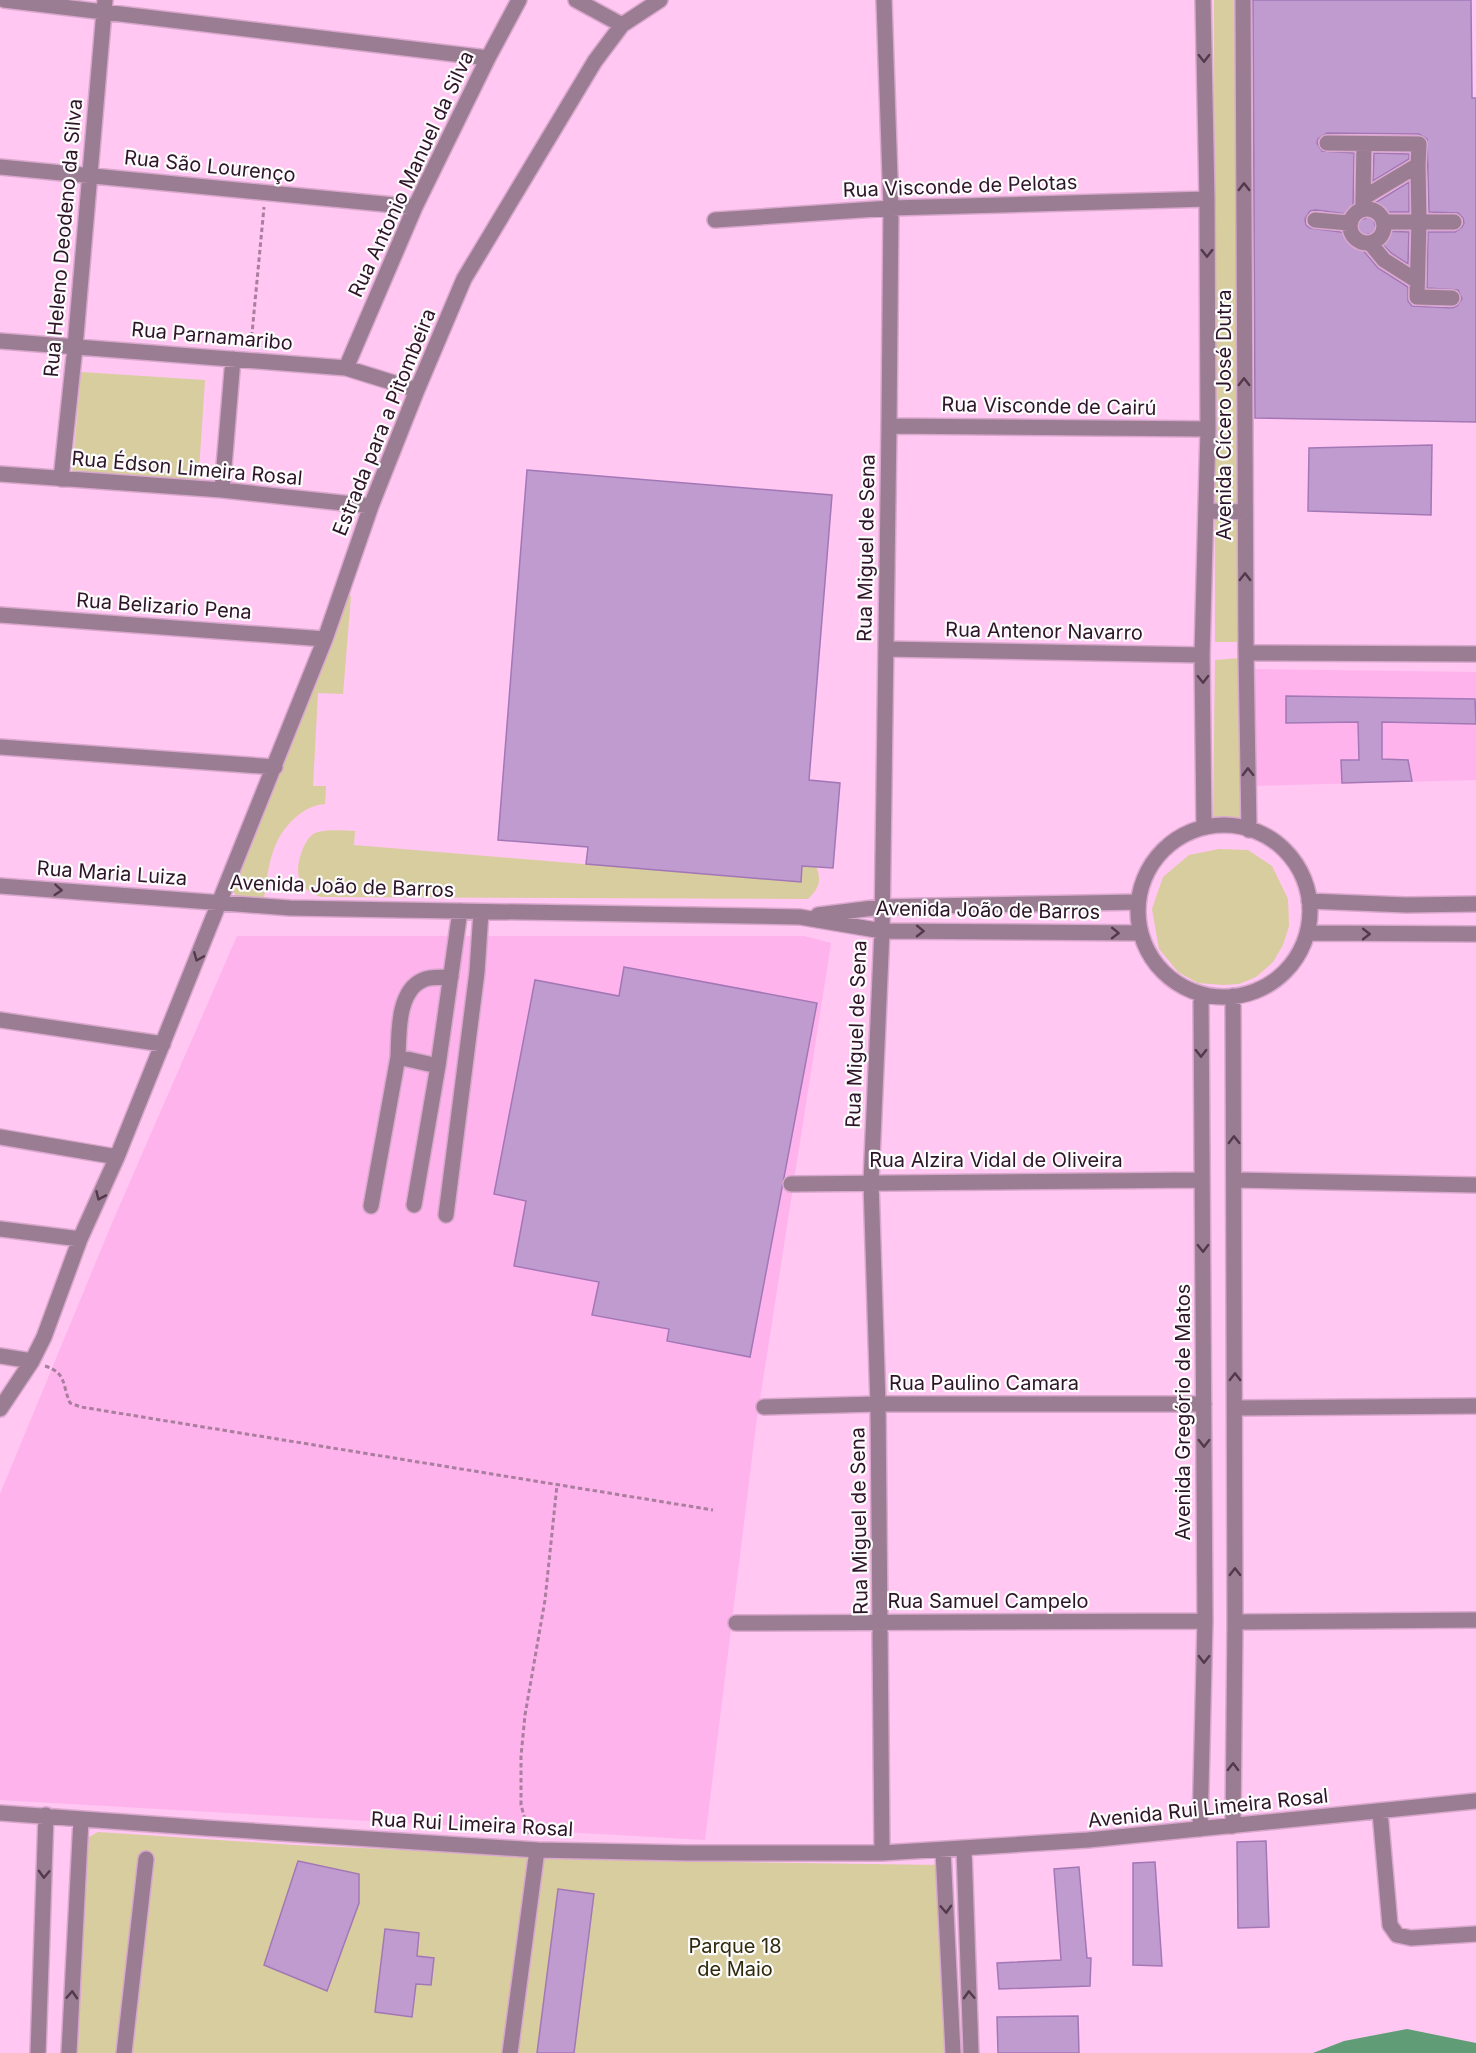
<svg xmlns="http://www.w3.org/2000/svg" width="1476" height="2053" font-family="Inter,sans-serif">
	<rect width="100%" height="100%" fill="#ffc7f1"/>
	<!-- built -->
	<path fill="#feb3ec" d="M1253 669 1476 672V780L1252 786Z
		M237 936H804L831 943 756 1425 705 1840 0 1800V1494L112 1223Z"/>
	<!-- green -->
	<path fill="#d8cd9e" d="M1214 0H1237L1238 642H1215Z
		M81 372 205 380 198 485 72 473Z
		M345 594 351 596 343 694 318 693 313 786H326L325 804C313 805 304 810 296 817 270 840 269 866 264 898L237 897 232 890Z
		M1240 658V820H1213L1215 660Z
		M355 831 354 845 800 882 802 865 816 866C822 881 819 888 808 899L321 897C297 889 294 873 302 851 304 846 307 839 312 835 322 828 343 831 355 831Z
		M1219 849 1248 850 1272 866 1288 899 1289 926 1283 945 1273 962 1256 977 1239 984 1223 985 1198 983 1178 972 1159 949 1152 909 1163 877 1189 855Z
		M98 1832 294 1845 645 1861 940 1865 948 2053H73L89 1837Z"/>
	<!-- water -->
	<path fill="#609d77" d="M1407 2029 1476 2043V2053H1313L1344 2041Z"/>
	<!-- building -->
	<path fill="#c09bd0" stroke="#a377b6" stroke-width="1.5" fill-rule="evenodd" d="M1253 0H1471L1472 98H1476V422L1255 418ZM1327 133 1419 134 1427 139 1429 212 1458 213 1463 218 1464 223 1462 227 1455 232H1428L1427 288 1458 290 1462 299 1457 306 1452 308 1412 306 1408 301V287L1378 268 1362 249 1361 239 1368 234H1373L1391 253 1408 264 1409 232 1380 231 1375 226 1374 221 1376 217 1383 212H1409V182L1373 204 1372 213 1368 217 1364 219 1358 217 1353 209 1354 153 1322 151 1317 143 1318 139ZM1316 210 1354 215 1358 219 1357 228 1348 233 1310 228 1306 225 1305 219 1310 211Z
		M1374 153 1409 154V159L1373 181Z
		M1432 445 1431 515 1308 511 1309 448Z
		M527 470 832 495 809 780 840 783 833 868 802 866 801 882 586 864 588 847 498 840Z
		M1286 696 1475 699 1476 724 1382 722V759L1408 760 1412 781 1342 783 1341 760H1359L1358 722 1286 723Z
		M624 967 817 1003 750 1357 667 1341 669 1329 592 1315 599 1282 514 1266 526 1201 494 1194 535 980 619 996Z
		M1266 1841 1269 1927 1238 1928 1237 1842Z
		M298 1861 359 1874V1903L327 1991 264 1965Z
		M1155 1862 1162 1966 1133 1965V1863Z
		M1079 1867 1087 1958H1091L1090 1986 999 1989 997 1963 1061 1960 1054 1869Z
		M558 1889 594 1894 574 2053H537Z
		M385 1929 419 1933 417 1956 434 1958 431 1985 416 1984 412 2017 375 2012Z
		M1078 2016 1079 2053H998L997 2017Z"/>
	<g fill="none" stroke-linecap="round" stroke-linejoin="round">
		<defs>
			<path id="minor" d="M4 0 488 58
				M576 0 622 25
				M1203 0 1207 199 1208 429 1202 655 1204 827
				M1243 0 1246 653 1249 830
				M1327 143 1419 144 1418 165 1363 198V209
				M1418 165 1419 222 1417 297 1452 298
				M0 167 415 207
				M1363 198 1364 144
				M1350 226a17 17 0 1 1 34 0a17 17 0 1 1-34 0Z
				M715 220 891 208 1207 199
				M1315 220 1349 223
				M1384 222H1454
				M1370 243 1384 260 1417 281
				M0 341 346 368 417 390
				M346 368 415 207 488 58 519 0
				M889 426 1208 429
				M0 474 222 490 371 506
				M61 479 75 347 105 0
				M222 490 233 359
				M1206 511 1245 512
				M0 615 325 639
				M886 649 1202 655
				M1246 653 1476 654
				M0 747 275 767
				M1138 911a86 86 0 1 1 172 0a86 86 0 1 1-172 0Z
				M0 886 290 908 800 917 882 931 1140 933
				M1309 901 1406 905 1476 904
				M818 915 881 907 1138 902
				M1307 933 1476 934
				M451 977C443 978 431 976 423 980 397 991 399 1034 398 1057L438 1066 460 911
				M0 1020 163 1044
				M0 1137 117 1157
				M1235 1180 1476 1185
				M791 1184 1202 1180
				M414 1205 438 1066
				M371 1206 398 1057
				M446 1215 477 972 481 912
				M0 1229 80 1239
				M0 1356 32 1361
				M764 1407 878 1404H1204
				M1235 1408 1476 1406
				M0 1409 32 1361 44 1337 80 1239 117 1157 325 639 371 506 417 390 464 279 595 61 622 25 660 0
				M1235 1622 1476 1620
				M736 1623 1205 1621
				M1380 1812 1390 1925 1397 1935 1411 1938 1476 1934
				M0 1813 206 1828 537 1850 687 1853H882L1088 1840 1476 1801
				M1233 1826 1235 1622 1233 996
				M1200 1829 1205 1621 1201 994
				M964 1849 971 2053
				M943 1851 953 2053
				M882 1853 878 1404 871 1182 882 931 889 426 891 208 884 0
				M38 2053 46 1815
				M69 2053 81 1819
				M124 2053 146 1859
				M510 2053 537 1850"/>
		</defs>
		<!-- minor casing -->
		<use href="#minor" stroke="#d9a7cd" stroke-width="18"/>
		<!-- path -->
		<path stroke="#aa7e9f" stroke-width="3" stroke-dasharray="4.5 3" stroke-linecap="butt" d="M251 344 264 207
			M45 1366C67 1373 62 1385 70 1403L81 1407 713 1510
			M529 1834 521 1805V1756L525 1715 545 1600 557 1485"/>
		<!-- minor -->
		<use href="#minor" stroke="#9a7d92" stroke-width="15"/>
	</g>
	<!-- one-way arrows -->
	<defs><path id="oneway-chevron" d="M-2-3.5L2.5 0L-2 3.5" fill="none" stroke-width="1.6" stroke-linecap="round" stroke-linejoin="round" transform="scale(1.5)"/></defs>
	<g stroke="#54394d">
		<use href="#oneway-chevron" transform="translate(1204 58) rotate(89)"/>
		<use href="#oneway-chevron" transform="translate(1244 187) rotate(-90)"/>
		<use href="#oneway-chevron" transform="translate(1207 253) rotate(90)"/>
		<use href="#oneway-chevron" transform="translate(1244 382) rotate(-90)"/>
		<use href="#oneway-chevron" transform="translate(1245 577) rotate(-90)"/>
		<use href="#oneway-chevron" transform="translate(1203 679) rotate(89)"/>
		<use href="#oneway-chevron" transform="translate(1248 772) rotate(-91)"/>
		<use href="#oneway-chevron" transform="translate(58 890) rotate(4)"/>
		<use href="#oneway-chevron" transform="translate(920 931) rotate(1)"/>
		<use href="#oneway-chevron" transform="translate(1115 933) rotate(1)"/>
		<use href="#oneway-chevron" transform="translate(1366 934)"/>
		<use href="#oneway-chevron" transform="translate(198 957) rotate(112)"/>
		<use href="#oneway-chevron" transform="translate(1201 1053) rotate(90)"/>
		<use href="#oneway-chevron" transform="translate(1234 1140) rotate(-91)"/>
		<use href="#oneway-chevron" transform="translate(100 1196) rotate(114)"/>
		<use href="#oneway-chevron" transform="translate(1203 1248) rotate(89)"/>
		<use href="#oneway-chevron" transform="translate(1235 1377) rotate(-90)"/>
		<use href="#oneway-chevron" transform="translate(1204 1443) rotate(90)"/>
		<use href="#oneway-chevron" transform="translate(1235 1572) rotate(-90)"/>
		<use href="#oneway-chevron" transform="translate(1204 1659) rotate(91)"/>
		<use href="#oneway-chevron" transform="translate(1233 1767) rotate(-89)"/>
		<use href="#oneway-chevron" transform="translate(44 1874) rotate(92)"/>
		<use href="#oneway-chevron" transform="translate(946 1909) rotate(87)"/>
		<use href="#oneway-chevron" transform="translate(72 1995) rotate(-87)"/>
		<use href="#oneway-chevron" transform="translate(969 1995) rotate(-92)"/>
	</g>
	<g text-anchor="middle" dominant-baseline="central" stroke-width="4.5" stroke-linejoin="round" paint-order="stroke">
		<!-- street labels -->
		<g font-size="20" fill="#2e1428" stroke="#fcfcfc">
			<text transform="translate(210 166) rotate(6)">Rua São Lourenço</text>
			<text transform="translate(411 174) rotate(-65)">Rua Antonio Manuel da Silva</text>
			<text transform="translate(960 186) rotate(-2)">Rua Visconde de Pelotas</text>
			<text transform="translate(63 238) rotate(-85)">Rua Heleno Deodeno da Silva</text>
			<text transform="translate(212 336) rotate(5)">Rua Parnamaribo</text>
			<text transform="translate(1049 406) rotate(1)">Rua Visconde de Cairú</text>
			<text transform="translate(1224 415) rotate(-90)">Avenida Cícero José Dutra</text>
			<text transform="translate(384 422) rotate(-68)">Estrada para a Pitombeira</text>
			<text transform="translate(187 468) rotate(5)">Rua Édson Limeira Rosal</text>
			<text transform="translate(866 548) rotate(-89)">Rua Miguel de Sena</text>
			<text transform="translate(164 606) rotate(4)">Rua Belizario Pena</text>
			<text transform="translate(1044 631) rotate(1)">Rua Antenor Navarro</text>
			<text transform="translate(112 873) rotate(4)">Rua Maria Luiza</text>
			<text transform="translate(342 886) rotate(2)">Avenida João de Barros</text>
			<text transform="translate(988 910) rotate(1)">Avenida João de Barros</text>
			<text transform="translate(856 1034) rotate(-88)">Rua Miguel de Sena</text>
			<text x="996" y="1160">Rua Alzira Vidal de Oliveira</text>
			<text x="984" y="1383">Rua Paulino Camara</text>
			<text transform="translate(1183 1412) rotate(-90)">Avenida Gregório de Matos</text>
			<text transform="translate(859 1521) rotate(-91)">Rua Miguel de Sena</text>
			<text x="988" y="1601">Rua Samuel Campelo</text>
			<text transform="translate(1208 1808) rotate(-6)">Avenida Rui Limeira Rosal</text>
			<text transform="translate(472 1824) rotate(3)">Rua Rui Limeira Rosal</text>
		</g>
		<!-- park labels -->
		<g font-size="20" fill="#30290b" stroke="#fcfcfc">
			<text x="735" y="1946">Parque 18<tspan x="735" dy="23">de Maio</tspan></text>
		</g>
	</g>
</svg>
